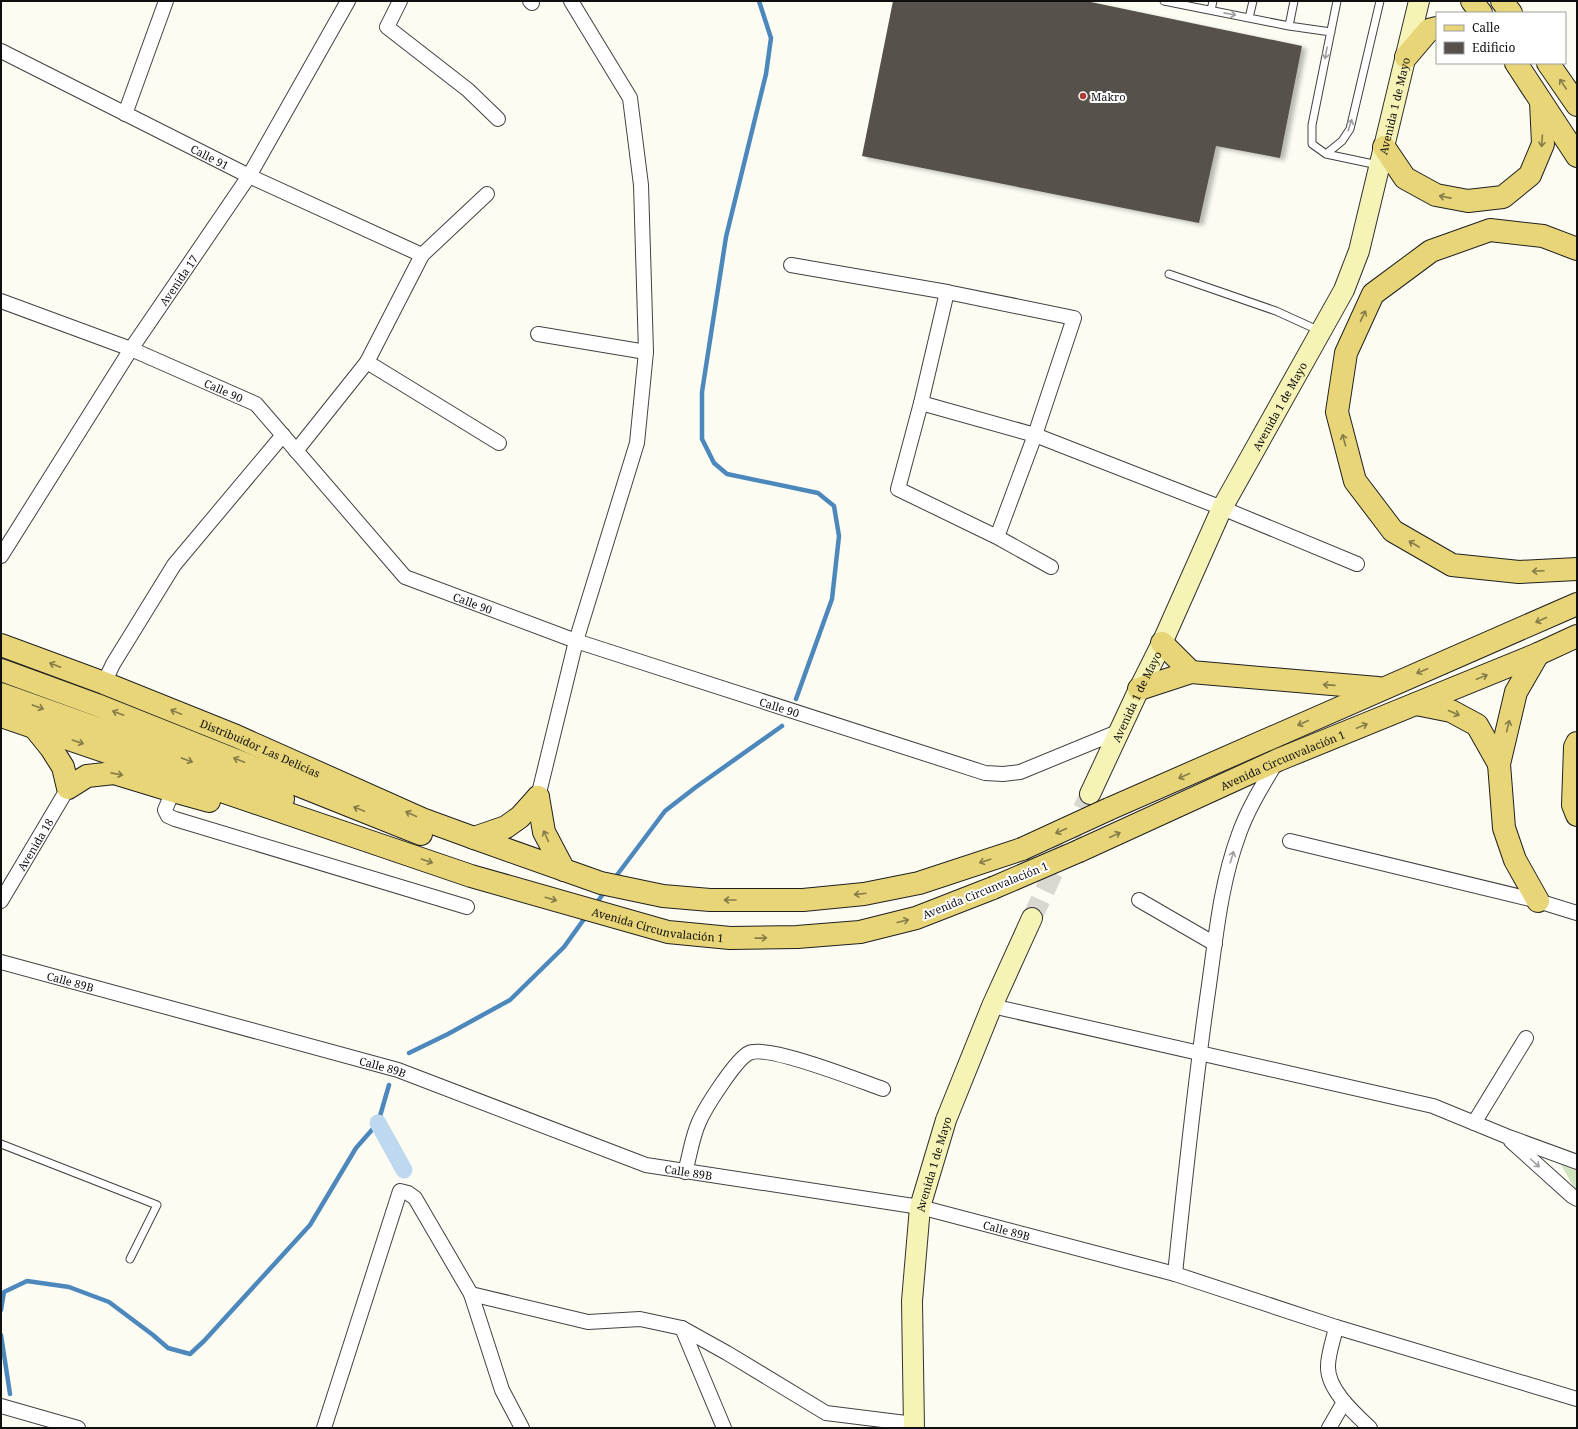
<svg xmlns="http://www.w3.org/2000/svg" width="1578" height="1429" font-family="'Noto Serif',serif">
	<defs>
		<filter id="shadow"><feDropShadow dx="4.5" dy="2.5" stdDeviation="2" flood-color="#0004"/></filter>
	</defs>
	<rect width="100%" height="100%" fill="#fdfcf2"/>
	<!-- green -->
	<path fill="#d0e4bf" d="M1561 1165 1577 1171V1190L1575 1189Z"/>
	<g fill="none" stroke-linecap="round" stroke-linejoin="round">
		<!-- stream -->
		<path stroke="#4d88bd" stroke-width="4.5" d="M759 1 771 38 766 74 726 237 702 392V439L714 463 727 474 818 493 834 506 839 536 832 599 796 699
			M614 879 665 811 696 787 782 726
			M595 905 606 890
			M409 1053 448 1034 510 1000 564 947 587 915
			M1 1310 4 1292 27 1281 69 1287 109 1302 153 1335 168 1348 190 1354 204 1341 310 1225 356 1148 378 1123 389 1085
			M1 1335 10 1394"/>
		<!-- canal -->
		<path stroke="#bdd8ef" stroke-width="17" d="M378 1123 404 1170"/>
	</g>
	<!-- building -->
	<path fill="#56514c" filter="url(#shadow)" d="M893 1H1086L1302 46 1280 158 1216 146 1199 223 862 156Z"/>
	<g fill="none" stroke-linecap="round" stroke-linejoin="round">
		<!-- secondary-tunnel -->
		<path stroke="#d9d8d0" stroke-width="20" stroke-dasharray="20 10" stroke-linecap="butt" d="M1032 918 1090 794"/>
		<defs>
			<path id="lane" d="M1164 1 1289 26 1331 32
				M1337 1 1312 125V144L1326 154 1378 165
				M1211 10 1213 1
				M1249 18 1253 1
				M1289 26 1294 1
				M1326 154 1342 141 1350 129 1380 1
				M1169 274 1276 311 1320 331
				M1 1144 157 1205 130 1259"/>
			<g id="street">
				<path d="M400 1 387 27 468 90 498 119"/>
				<path d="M530 1 532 3"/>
				<path id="s1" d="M1 51 249 176 422 255"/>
				<path d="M125 114 166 1"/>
				<path d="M791 265 947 292"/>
				<path id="s2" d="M1 301 131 349 256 404 405 577 576 641 985 773 1003 774 1020 772 1120 731"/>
				<path d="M538 334 646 352"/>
				<path d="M367 362 499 443"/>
				<path d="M921 403 1035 435 1222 508 1357 564"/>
				<path d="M296 451 367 362 422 255 487 194"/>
				<path d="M997 537 1035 435 1074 318 947 292 921 403 898 489 997 537 1051 567"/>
				<path id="s3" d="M1 556 131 349 249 176 348 1"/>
				<path d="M104 683 113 664 174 565 283 435"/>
				<path d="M173 791 165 810 168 816 175 819 467 907"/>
				<path d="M538 797 576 641 637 443 646 352 641 185 630 98 571 1"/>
				<path d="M1290 841 1538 901 1577 913"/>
				<path d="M1139 900 1215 944"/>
				<path id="s4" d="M1 901 68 788"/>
				<path id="s5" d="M1 962 398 1070 646 1165 920 1207 1175 1274C1185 1178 1195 1081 1209 985 1216 935 1221 882 1239 834 1248 808 1263 785 1277 761"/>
				<path d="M992 1006 1433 1106 1506 1136 1577 1162"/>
				<path d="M1474 1123 1526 1038"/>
				<path d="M1511 1141 1572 1196 1577 1199"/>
				<path d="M685 1172C690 1155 692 1137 699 1122 705 1108 736 1059 749 1053 768 1044 860 1081 883 1089"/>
				<path d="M1175 1274 1336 1327 1577 1399"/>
				<path d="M471 1294 588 1322 640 1319 682 1328 727 1353 826 1413 914 1424"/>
				<path d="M1336 1327C1334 1338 1328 1354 1328 1366 1327 1389 1354 1413 1370 1428"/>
				<path d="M682 1328 724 1428"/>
				<path d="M1 1406 78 1428"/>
				<path d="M324 1428 400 1191 408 1193 415 1198 471 1294 502 1390 522 1428"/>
				<path d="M1329 1428 1344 1402"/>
			</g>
			<g id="secondary">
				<path id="s6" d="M1090 794 1139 689 1162 643 1222 508 1344 290 1359 251 1419 1"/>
				<path id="s7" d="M914 1428 912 1301 920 1207 946 1120 992 1006 1032 918"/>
			</g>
			<g id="primary">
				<path d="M1472 1 1481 13"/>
				<path d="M1502 1 1511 13"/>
				<path d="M1406 57 1429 30 1437 28"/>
				<path d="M1516 63 1577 156"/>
				<path d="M1548 63 1577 105"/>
				<path d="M1384 147 1405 178 1436 195 1468 201 1503 197 1530 175 1543 144 1541 102"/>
				<path d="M1577 249 1543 236 1490 230 1431 251 1373 294 1346 353 1337 412 1355 481 1393 531 1452 565 1519 572 1577 569"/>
				<path d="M1162 643 1191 672"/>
				<path id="s8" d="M1 645 104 683 236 736 422 819 474 838 601 883 663 896 710 900H803L864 894 919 883 1022 849"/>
				<path d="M1538 654 1516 692 1499 764 1504 828 1515 860 1538 901"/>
				<path d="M1 670 97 705 421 834"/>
				<path d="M1139 689 1191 672 1378 688"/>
				<path d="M1 694 248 782 283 799"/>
				<path d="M1416 704 1451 711 1477 725 1499 764"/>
				<path id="s9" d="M1 716 471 876 668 932 730 938 797 937 860 932 916 918 993 888"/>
				<path d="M34 727 51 748 63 767 68 788 87 776 114 773 173 791 209 801"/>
				<path d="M1577 743 1575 747 1573 805 1577 815"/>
				<path d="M538 797 544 832 564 870"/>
				<path d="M1109 809 1577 604"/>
				<path d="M474 838 506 827 520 817 538 797"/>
				<path id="s10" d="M1079 851 1278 760 1538 654 1577 636"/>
			</g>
		</defs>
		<!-- lane casing -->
		<use href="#lane" stroke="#424242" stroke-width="9"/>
		<!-- street casing -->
		<use href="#street" stroke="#424242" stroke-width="16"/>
		<!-- secondary casing -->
		<use href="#secondary" stroke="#313131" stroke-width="22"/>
		<!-- primary casing -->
		<use href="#primary" stroke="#202020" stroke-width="24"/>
		<!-- lane -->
		<use href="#lane" stroke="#fff" stroke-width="7"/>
		<!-- street -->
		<use href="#street" stroke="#fff" stroke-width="14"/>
		<!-- secondary -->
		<use href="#secondary" stroke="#f5f3b5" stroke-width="20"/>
		<!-- primary -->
		<use href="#primary" stroke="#e7d578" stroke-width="22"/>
		<defs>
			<path id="primary-bridge" d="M1022 849 1109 809
				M993 888 1079 851"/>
		</defs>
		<!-- primary-bridge casing -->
		<use href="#primary-bridge" stroke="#202020" stroke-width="24" stroke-linecap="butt"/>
		<!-- primary-bridge -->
		<use href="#primary-bridge" stroke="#e7d578" stroke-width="22"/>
	</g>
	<!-- one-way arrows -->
	<defs><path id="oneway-shaft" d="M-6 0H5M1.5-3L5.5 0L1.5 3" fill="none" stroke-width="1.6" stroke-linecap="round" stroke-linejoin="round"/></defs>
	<g stroke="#9f9f9f">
		<use href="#oneway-shaft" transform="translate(1230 14) rotate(11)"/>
		<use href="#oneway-shaft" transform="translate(1326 53) rotate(101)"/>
		<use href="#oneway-shaft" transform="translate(1350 125) rotate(-72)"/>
		<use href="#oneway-shaft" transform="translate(1232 857) rotate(-73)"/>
		<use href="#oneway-shaft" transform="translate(1535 1163) rotate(42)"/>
	</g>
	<g stroke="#867c49">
		<use href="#oneway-shaft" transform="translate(1563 84) rotate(-124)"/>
		<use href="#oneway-shaft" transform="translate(1542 141) rotate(94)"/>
		<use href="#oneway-shaft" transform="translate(1445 197) rotate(-169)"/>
		<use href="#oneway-shaft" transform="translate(1363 316) rotate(-65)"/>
		<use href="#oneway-shaft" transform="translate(1344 440) rotate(-105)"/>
		<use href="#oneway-shaft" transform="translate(1414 544) rotate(-150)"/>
		<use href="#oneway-shaft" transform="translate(1538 571) rotate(177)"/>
		<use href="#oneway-shaft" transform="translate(1541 620) rotate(156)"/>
		<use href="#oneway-shaft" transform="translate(55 665) rotate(-159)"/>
		<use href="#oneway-shaft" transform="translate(1422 671) rotate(157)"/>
		<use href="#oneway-shaft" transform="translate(1482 677) rotate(-22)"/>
		<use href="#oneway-shaft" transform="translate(1329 685) rotate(-176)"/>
		<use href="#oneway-shaft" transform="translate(38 707) rotate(20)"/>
		<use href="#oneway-shaft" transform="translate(176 712) rotate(-158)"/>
		<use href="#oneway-shaft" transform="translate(118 713) rotate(-159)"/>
		<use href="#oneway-shaft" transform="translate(1454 713) rotate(24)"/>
		<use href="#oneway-shaft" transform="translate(1303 723) rotate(156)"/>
		<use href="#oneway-shaft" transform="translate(1362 726) rotate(-22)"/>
		<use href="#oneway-shaft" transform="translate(1508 726) rotate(-76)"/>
		<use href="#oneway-shaft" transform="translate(78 742) rotate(19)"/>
		<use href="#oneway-shaft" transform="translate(187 760) rotate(20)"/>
		<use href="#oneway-shaft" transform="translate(239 760) rotate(-159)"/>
		<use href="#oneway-shaft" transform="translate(117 774) rotate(11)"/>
		<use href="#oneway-shaft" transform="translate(1184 776) rotate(156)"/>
		<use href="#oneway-shaft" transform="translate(359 809) rotate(-158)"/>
		<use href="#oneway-shaft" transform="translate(411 814) rotate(-156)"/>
		<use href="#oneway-shaft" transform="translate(1061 831) rotate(156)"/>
		<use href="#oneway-shaft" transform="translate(1115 835) rotate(-25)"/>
		<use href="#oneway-shaft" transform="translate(546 836) rotate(-114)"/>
		<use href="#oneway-shaft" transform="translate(427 861) rotate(19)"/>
		<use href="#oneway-shaft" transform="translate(985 861) rotate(162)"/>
		<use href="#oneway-shaft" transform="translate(860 894) rotate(173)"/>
		<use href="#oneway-shaft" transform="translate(551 899) rotate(16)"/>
		<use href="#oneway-shaft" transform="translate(730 900) rotate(-180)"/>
		<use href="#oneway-shaft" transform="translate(903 921) rotate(-14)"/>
		<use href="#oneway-shaft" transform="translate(761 938) rotate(-1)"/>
	</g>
	<!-- markers -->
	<circle fill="#ae3b38" stroke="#fff" stroke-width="1.5" cx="1083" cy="96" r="4"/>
	<g text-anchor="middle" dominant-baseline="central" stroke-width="4" stroke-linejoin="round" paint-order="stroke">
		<!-- poi labels -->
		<g font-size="11" fill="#0f0f0f" stroke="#fff" text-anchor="start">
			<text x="1091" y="96">Makro</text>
		</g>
		<!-- street labels -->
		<g font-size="11" fill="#0f0f0f" stroke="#fff">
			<text stroke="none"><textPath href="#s6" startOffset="756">Avenida 1 de Mayo</textPath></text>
			<text stroke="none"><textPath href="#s1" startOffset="234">Calle 91</textPath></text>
			<text stroke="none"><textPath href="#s3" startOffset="328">Avenida 17</textPath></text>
			<text stroke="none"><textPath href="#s2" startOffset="240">Calle 90</textPath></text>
			<text stroke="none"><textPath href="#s6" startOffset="432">Avenida 1 de Mayo</textPath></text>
			<text stroke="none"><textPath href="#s2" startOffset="576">Calle 90</textPath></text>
			<text stroke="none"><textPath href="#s6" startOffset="108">Avenida 1 de Mayo</textPath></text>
			<text stroke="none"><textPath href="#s2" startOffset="900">Calle 90</textPath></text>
			<text stroke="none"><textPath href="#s8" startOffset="279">Distribuidor Las Delicias</textPath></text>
			<text stroke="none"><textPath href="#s10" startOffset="223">Avenida Circunvalación 1</textPath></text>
			<text stroke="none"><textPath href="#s4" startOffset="66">Avenida 18</textPath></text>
			<text transform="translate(985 890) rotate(-22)">Avenida Circunvalación 1</text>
			<text stroke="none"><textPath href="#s9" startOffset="690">Avenida Circunvalación 1</textPath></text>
			<text stroke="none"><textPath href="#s5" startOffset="72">Calle 89B</textPath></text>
			<text stroke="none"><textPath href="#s5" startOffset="396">Calle 89B</textPath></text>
			<text stroke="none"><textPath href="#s7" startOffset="266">Avenida 1 de Mayo</textPath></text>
			<text stroke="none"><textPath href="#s5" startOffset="720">Calle 89B</textPath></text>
			<text stroke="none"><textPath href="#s5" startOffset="1044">Calle 89B</textPath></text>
		</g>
	</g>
	<!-- border -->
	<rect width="1578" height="1429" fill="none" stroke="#0f0f0f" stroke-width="4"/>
	<!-- legend -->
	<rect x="1436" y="12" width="130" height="52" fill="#ffffff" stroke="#9f9f9f"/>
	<rect x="1444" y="25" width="20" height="6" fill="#e7d578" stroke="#9f9f9f"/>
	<text x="1472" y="32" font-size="12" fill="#0f0f0f">Calle</text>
	<rect x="1444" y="42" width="20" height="12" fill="#56514c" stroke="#9f9f9f"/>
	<text x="1472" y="52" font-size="12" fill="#0f0f0f">Edificio</text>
</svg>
